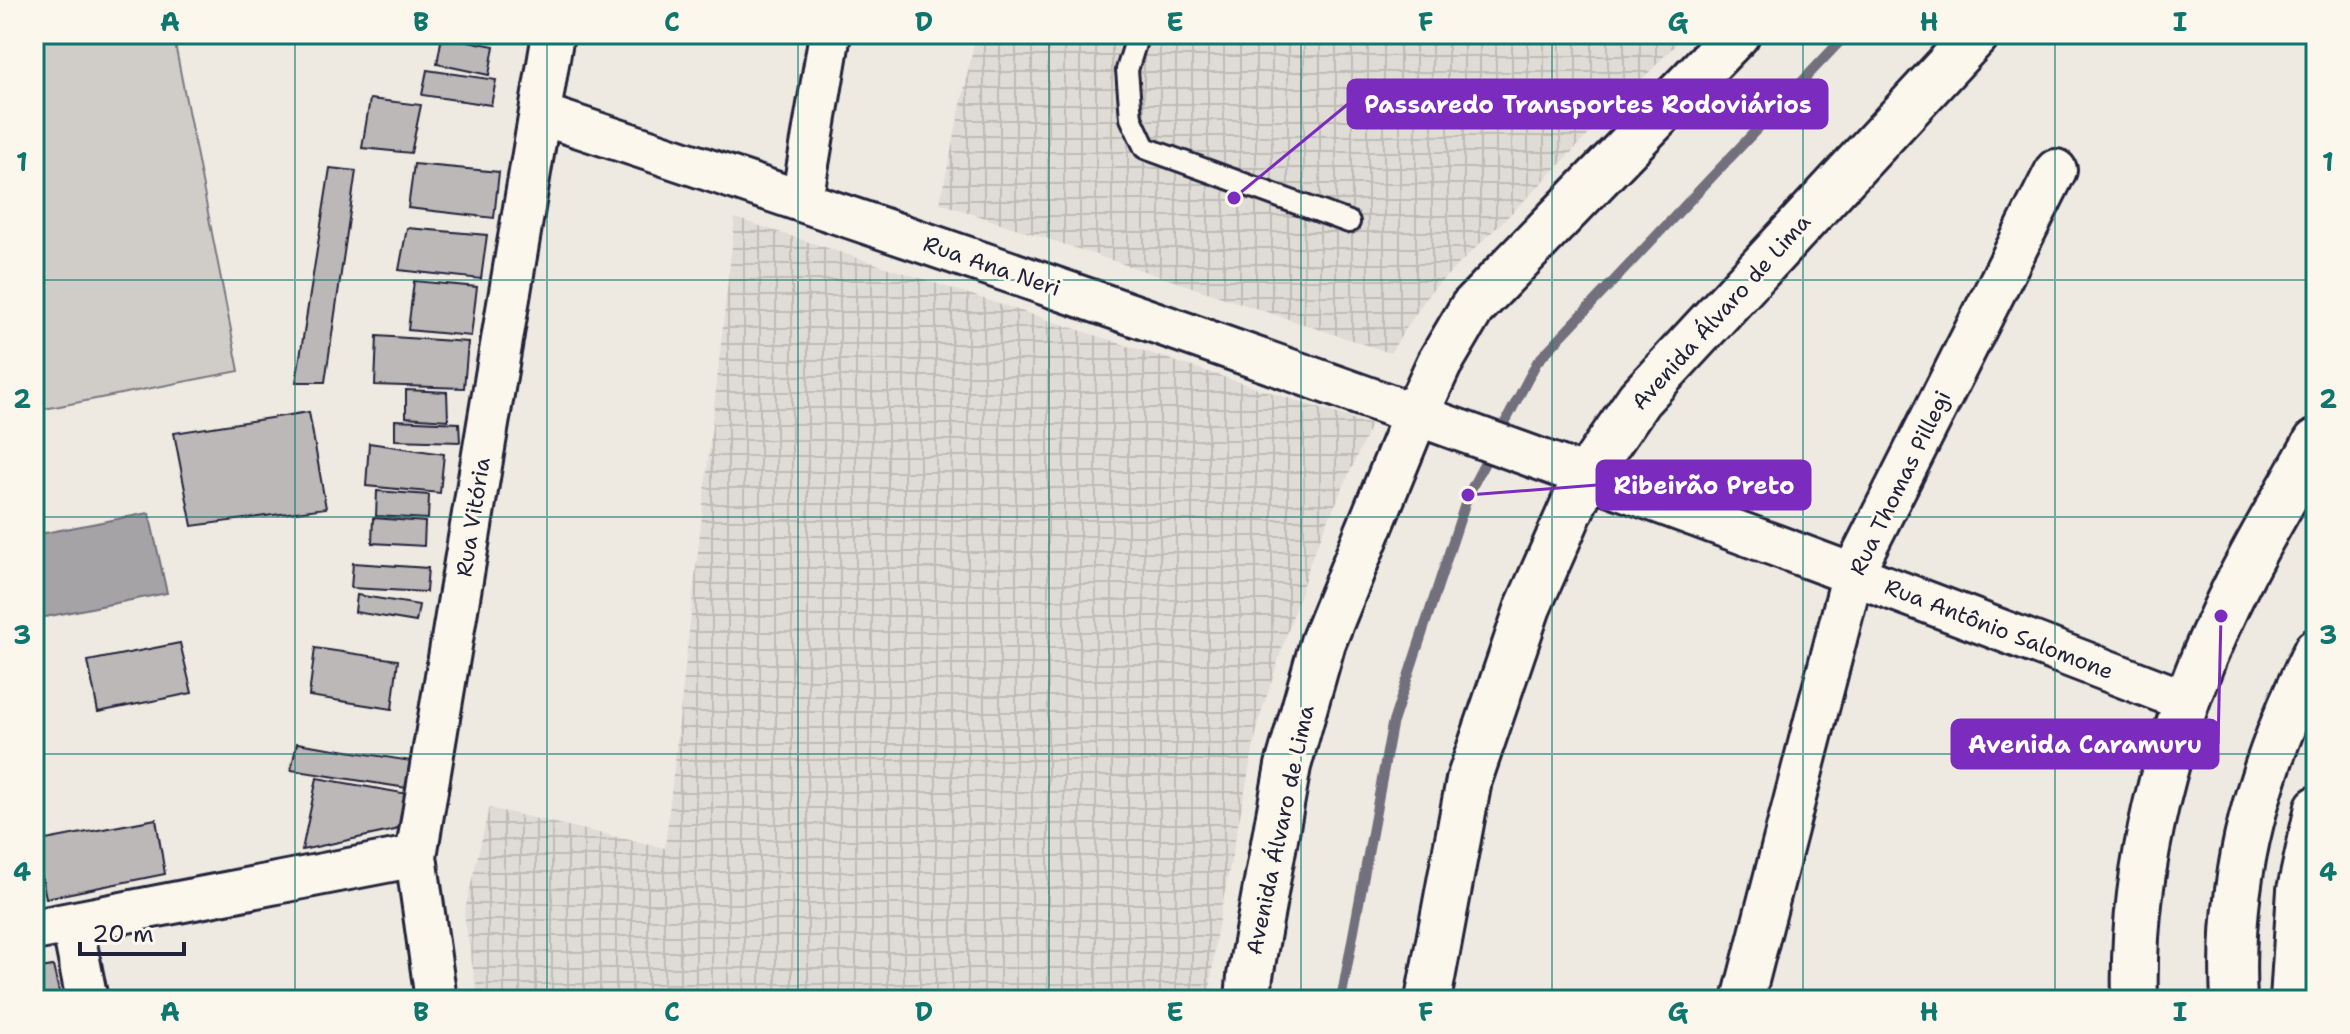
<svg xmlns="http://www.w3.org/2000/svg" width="2350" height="1034" font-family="'Shantell Sans',sans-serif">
	<defs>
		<pattern id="industrial-grid" width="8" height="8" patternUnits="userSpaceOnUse" patternTransform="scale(2)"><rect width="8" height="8" fill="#dfdbd5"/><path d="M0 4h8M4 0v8" fill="none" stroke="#bfbcb8"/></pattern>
	</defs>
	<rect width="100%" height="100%" fill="#eeeae2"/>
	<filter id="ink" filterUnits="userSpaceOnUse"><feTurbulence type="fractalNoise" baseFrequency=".0125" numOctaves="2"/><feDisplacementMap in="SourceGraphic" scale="16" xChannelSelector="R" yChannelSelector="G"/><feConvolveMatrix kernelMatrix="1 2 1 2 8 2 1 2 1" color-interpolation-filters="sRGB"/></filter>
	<g filter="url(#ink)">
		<!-- industrial -->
		<path fill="url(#industrial-grid)" d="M976 34H1686L1533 192 1430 292 1390 353 940 203Z
			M735 218 1371 425 1313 554 1259 720 1216 936 1209 1000H478L464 914 489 808 665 848Z"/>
		<!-- garden -->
		<path fill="#d0cdc9" stroke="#797882" stroke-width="2" d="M34 34H173L239 371 34 411Z"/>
		<!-- water -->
		<path fill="#a6a3a7" stroke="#716f7c" stroke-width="2" d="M149 513 167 593 35 619 34 535Z"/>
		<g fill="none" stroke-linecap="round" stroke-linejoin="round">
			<!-- stream -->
			<path stroke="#716f7c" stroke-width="10" d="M1499 434 1537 362 1847 34
				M1341 1000 1392 725 1468 495 1492 449"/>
		</g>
		<!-- building -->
		<path fill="#bcb8b8" stroke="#22223b" stroke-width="2" d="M442 36 494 46 489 75 437 64Z
			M427 70 496 80 491 105 422 95Z
			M370 99 421 105 411 153 362 148Z
			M414 164 499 172 494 218 408 208Z
			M330 168 356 171 325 382H296Z
			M407 228 487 235 481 279 399 270Z
			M414 281 477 287 471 336 408 330Z
			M377 336 468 342 464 388 375 385Z
			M406 390 447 392 448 420 406 417Z
			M309 412 326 508 192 526 174 433Z
			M395 420 459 423 460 442 395 440Z
			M369 443 444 454 440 493 366 486Z
			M377 491 429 495 428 519 376 516Z
			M373 518 425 522 424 546 372 543Z
			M353 563 428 568 426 592 351 588Z
			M357 595 419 605 416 622 355 612Z
			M180 643 192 693 98 712 88 661Z
			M315 648 398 660 392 709 309 696Z
			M297 743 411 761 407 788 291 770Z
			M317 778 408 794 402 821 395 830 302 850Z
			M156 819 165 874 46 898 35 842Z
			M53 966 61 1000H34V969Z"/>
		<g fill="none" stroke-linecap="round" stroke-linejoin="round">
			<defs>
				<path id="service" d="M1138 34 1127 70 1131 118 1145 148 1349 222"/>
				<path id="minor" d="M540 114C1093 296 1643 491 2186 701
					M802 200 830 34
					M72 924 87 1000
					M34 930 416 856
					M436 1000 416 856 553 34
					M1743 1000 1853 573 2056 170
					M2291 1000 2298 890 2316 807"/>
				<path id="tertiary" d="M1248 1000 1250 976 1288 766 1323 642 1416 414 1439 364 1472 308 1737 34
					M1428 1000 1469 780 1528 607 1585 478 1639 399 1977 34"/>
				<path id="secondary" d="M2135 1000C2131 870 2167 735 2221 618 2248 558 2284 500 2316 442
					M2234 1000C2227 871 2260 766 2316 651"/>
			</defs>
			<!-- service casing -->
			<use href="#service" stroke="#22223b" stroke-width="26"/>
			<!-- minor casing -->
			<use href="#minor" stroke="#22223b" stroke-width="46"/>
			<!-- tertiary casing -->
			<use href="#tertiary" stroke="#22223b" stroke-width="50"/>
			<!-- secondary casing -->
			<use href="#secondary" stroke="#22223b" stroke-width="50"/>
			<!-- service -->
			<use href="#service" stroke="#fbf7ec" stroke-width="20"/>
			<!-- minor -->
			<use href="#minor" stroke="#fbf7ec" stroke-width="40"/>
			<!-- tertiary -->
			<use href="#tertiary" stroke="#fbf7ec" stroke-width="44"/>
			<!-- secondary -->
			<use href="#secondary" stroke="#fbf7ec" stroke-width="44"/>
		</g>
	</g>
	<!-- grid -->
	<path fill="none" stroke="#0f766e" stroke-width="2" stroke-opacity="0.55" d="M295 34V1000M547 34V1000M798 34V1000M1049 34V1000M1301 34V1000M1552 34V1000M1803 34V1000M2055 34V1000M34 280H2316M34 517H2316M34 754H2316"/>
	<g text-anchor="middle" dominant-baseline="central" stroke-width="6" stroke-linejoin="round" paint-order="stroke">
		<!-- street labels -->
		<g font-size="22" fill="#22223b" stroke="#fbf7ec">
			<text transform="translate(992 266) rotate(19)">Rua Ana Neri</text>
			<text transform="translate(1721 312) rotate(-48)">Avenida Álvaro de Lima</text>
			<text transform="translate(1900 483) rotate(-64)">Rua Thomas Pillegi</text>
			<text transform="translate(473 517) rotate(-81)">Rua Vitória</text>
			<text transform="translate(1999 629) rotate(21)">Rua Antônio Salomone</text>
			<text transform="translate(1280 830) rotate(-78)">Avenida Álvaro de Lima</text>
		</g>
	</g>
	<!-- callouts -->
	<path fill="none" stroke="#7b2cbf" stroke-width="3" d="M1234 198L1348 104M1468 495L1597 485M2221 616L2218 744"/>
	<g fill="#7b2cbf" stroke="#fbf7ec" stroke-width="3">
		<circle cx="1234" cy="198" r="8"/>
		<circle cx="1468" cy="495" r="8"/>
		<circle cx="2221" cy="616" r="8"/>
	</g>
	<g fill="#7b2cbf" stroke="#7b2cbf" stroke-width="3">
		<rect x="1348" y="80" width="479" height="48" rx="8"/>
		<rect x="1597" y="461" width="213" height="48" rx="8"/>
		<rect x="1952" y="720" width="266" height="48" rx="8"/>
	</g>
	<g font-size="24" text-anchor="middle" font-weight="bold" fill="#fff">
		<text x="1588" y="113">Passaredo Transportes Rodoviários</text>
		<text x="1704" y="494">Ribeirão Preto</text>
		<text x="2085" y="753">Avenida Caramuru</text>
	</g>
	<!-- margin -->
	<rect width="2350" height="1034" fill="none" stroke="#fbf7ec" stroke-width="88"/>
	<!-- scale -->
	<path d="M80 942v12h104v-12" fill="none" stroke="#22223b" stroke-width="4"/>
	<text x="92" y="942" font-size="24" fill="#22223b" stroke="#fbf7ec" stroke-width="6" paint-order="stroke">20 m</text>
	<rect x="44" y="44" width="2262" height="946" fill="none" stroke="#0f766e" stroke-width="3"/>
	<g font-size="26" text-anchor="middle" font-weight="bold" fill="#0f766e">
		<text x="170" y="31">A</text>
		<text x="421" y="31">B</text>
		<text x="672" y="31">C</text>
		<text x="924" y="31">D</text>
		<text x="1175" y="31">E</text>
		<text x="1426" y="31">F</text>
		<text x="1678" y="31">G</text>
		<text x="1929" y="31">H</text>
		<text x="2180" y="31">I</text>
		<text x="22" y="171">1</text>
		<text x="2328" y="171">1</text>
		<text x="22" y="408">2</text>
		<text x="2328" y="408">2</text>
		<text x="22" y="644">3</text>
		<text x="2328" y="644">3</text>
		<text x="22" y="881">4</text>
		<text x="2328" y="881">4</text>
		<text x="170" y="1021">A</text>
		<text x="421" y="1021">B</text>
		<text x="672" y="1021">C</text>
		<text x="924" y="1021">D</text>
		<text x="1175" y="1021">E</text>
		<text x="1426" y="1021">F</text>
		<text x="1678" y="1021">G</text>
		<text x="1929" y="1021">H</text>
		<text x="2180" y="1021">I</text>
	</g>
</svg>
